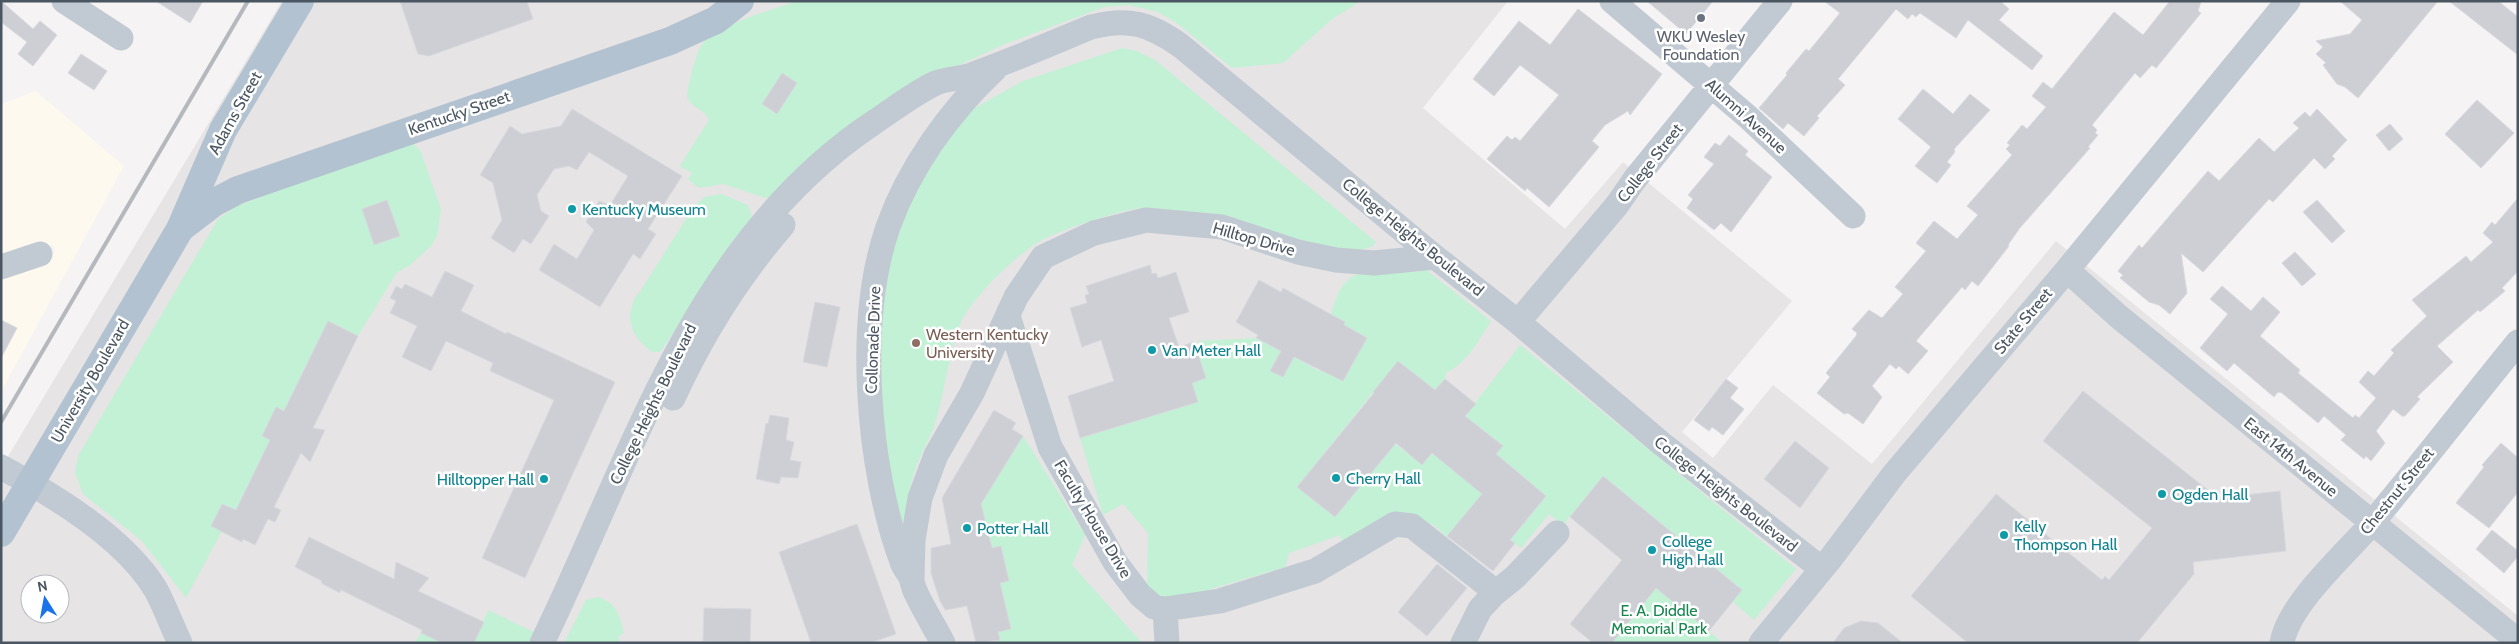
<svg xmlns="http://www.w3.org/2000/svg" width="2519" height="644" font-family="Cabin,sans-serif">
	<rect width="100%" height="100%" fill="#f5f3f3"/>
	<!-- commercial -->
	<path fill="#fdf9ef" d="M36 91 124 166 1 392V278L45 263 55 251 53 245 1 261V104Z"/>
	<!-- education -->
	<path fill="#e6e4e5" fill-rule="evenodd" d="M282 1H1508L1423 108 1565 229 1623 162 1792 301 1682 432 1713 458 1773 385 1872 464 2056 241 2518 616V643H1V468ZM30 584H60V614H30Z"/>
	<!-- green -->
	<path fill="#c3f1d5" d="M797 1H1361L1332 19 1283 63 1232 68 1178 24 1158 12 1129 5 1104 7 1005 44 939 74 772 200 723 184 699 188 688 179 692 173 680 166 709 120C705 109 690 108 687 96 688 85 696 53 702 44 715 25 775 9 797 1Z
		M1122 48 1137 51 1155 60 1376 242C1363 268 1236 219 1210 215 1194 212 1148 207 1134 209 1115 212 1061 230 1044 239 1018 252 971 298 960 324 948 356 945 391 935 424 929 441 918 458 913 476 905 503 906 535 906 562L876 404 879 291 925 157 971 110 1023 81Z
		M410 141 420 150 441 209 437 236 431 246 409 266 397 272 358 336 329 321 284 411 262 436 270 440 236 510 222 504V531L186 598 142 541 83 494 75 473 78 456 218 219 237 206Z
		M721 194 748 205 752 217 660 352H652C635 340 625 323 633 303 635 298 635 296 639 293L695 205 705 197Z
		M1425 269 1491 321C1479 340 1467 363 1446 373L1445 379 1435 390 1398 361 1297 487 1335 517 1395 444 1422 465 1432 453 1482 494 1447 537 1434 525 1413 517 1343 544 1340 535 1289 553 1285 567 1201 592 1159 599 1147 589 1148 533 1123 504 1103 515 1080 438 1198 402 1192 383 1206 378 1198 354 1202 352 1198 341 1256 338 1281 351 1270 371 1282 377 1294 357 1319 371 1345 323 1331 314C1334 306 1338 289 1345 283 1367 259 1413 279 1425 269Z
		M1520 345 1796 569 1754 620 1733 602 1742 590 1603 476 1563 525 1549 514 1521 548 1510 540 1546 496 1507 463 1491 461 1502 446 1465 416Z
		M1023 436 1085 535 1072 565 1142 643H987L1000 640 998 632 1011 629 1000 583 1009 580 1001 547 992 548 981 504Z
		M1656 588 1723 643H1612Z
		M598 597C616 602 620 616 624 633L618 637 620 643H564L586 600Z
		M488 610 536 633 531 643H474Z
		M421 633 440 642 449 643H415Z"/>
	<!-- building -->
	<path fill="#cdcfd5" stroke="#d7d9de" d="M1 1 33 29 40 21 57 35 33 66 18 54 27 42 1 22Z
		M156 1H203L190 23Z
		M400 1H527L533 19 429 56 418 54Z
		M1647 1H1713L1686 34Z
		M1824 1H2000L2009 9 1999 20 2043 56 2032 70 1968 20 1956 38 1920 13 1916 17 1912 14 1908 19 1896 9 1838 79 1845 85 1817 116 1819 118 1804 136 1788 123 1783 129 1759 108 1787 75 1786 73 1806 49 1809 51 1840 13Z
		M2170 1H2201L2198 11 2201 13 2156 68 2152 65 2140 78 2135 73 2092 125 2097 130 2095 133 2098 135 2088 147 2090 148 2019 229 2008 245 2009 246 1978 286 1972 281 1965 290 1962 287 1916 341 1928 351 1908 374 1899 366 1896 369 1890 364 1872 386 1882 397 1863 424 1848 413 1844 414 1817 393 1830 377 1826 373 1856 336 1857 333 1852 329 1869 310 1882 318 1903 294 1895 287 1926 251 1916 243 1934 221 1957 239 1978 215 1967 206 2012 155 2006 149 2010 145 2007 143 2022 125 2027 129 2046 107 2032 96 2043 82 2052 89 2114 12 2143 35Z
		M2340 1H2438L2358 98 2345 87 2337 84 2323 65 2326 63 2316 54 2323 47 2316 41 2350 34 2362 20Z
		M2449 1H2498L2518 17V55Z
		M1578 9 1662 74 1630 115 1628 111 1605 125 1592 141 1599 147 1549 207 1527 188 1525 191 1487 159 1507 136 1512 140 1515 137 1520 141 1559 95 1520 65 1494 96 1473 79 1519 21 1550 45Z
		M81 54 107 71 94 90 68 73Z
		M782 73 797 83 777 114 762 104Z
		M1923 89 1953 114 1970 94 1990 110 1954 149 1955 152 1947 162 1951 165 1937 183 1915 166 1931 147 1898 119Z
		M2477 100 2514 133 2481 168 2445 134Z
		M572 109 682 176 648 229 656 234 640 259 633 254 600 307 539 270 554 244 577 259 594 230 586 222 599 201 610 205 628 176 589 152 577 170 569 166 554 169 537 195 541 211 549 216 531 244 523 239 514 253 491 238 502 220 493 183 480 175 510 126 522 134 561 126Z
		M2317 109 2347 140 2332 156 2335 159 2325 169 2314 158 2273 202 2269 199 2203 272 2181 253 2187 293 2170 314 2159 305 2149 302 2120 278 2123 275 2118 271 2139 245 2142 248 2208 171 2219 181 2259 138 2274 152 2299 128 2293 123 2305 112 2310 117Z
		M2390 124 2403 139 2389 151 2376 135Z
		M1729 135 1748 151 1745 155 1772 177 1731 232 1721 223 1714 230 1687 208 1693 199 1688 195 1714 164 1704 157 1715 143 1720 146Z
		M2518 198V271L2502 288 2505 291 2480 312 2478 310 2437 346 2453 362 2417 397 2420 399 2405 416H2402L2393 409 2376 431 2385 443 2371 461 2366 456 2364 459 2341 440 2346 435 2324 416 2318 423 2282 393 2278 392 2274 397 2234 363 2227 371 2200 348 2228 314 2210 299 2222 286 2251 311 2263 297 2280 312 2260 336 2300 370 2298 373 2353 418 2355 415 2359 418 2376 398 2359 382 2368 371 2374 376 2394 353 2391 350 2427 316 2412 300 2466 256 2471 262 2493 242 2483 233 2492 222 2495 225Z
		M387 200 400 236 374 245 362 209Z
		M2317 200 2345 231 2332 243 2303 212Z
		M2295 252 2316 274 2302 286 2282 263Z
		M1150 265 1152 274 1156 273 1158 278 1176 272 1189 312 1169 318 1179 347 1194 342 1206 378 1192 383 1198 402 1080 438 1068 396 1114 381 1101 340 1082 347 1070 308 1087 303 1085 295 1089 294 1086 286Z
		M445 271 474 285 461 311 506 334 507 332 615 382 525 578 482 558 554 400 490 371 493 363 446 341 431 371 402 357 417 326 390 313 396 301 390 298 396 286 402 289 405 284 432 297Z
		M1259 280 1281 292 1283 288 1345 322 1344 325 1367 338 1343 381 1294 357 1283 377 1270 371 1281 351 1256 338 1258 335 1236 322Z
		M815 302 840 307 827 367 803 362Z
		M1 320 17 328 1 358Z
		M328 321 358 336 313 428 325 430 310 462 301 453 274 507 281 510 275 522 268 519 255 545 243 539 242 542 211 526 222 504 236 510 270 440 262 436 276 407 284 411Z
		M1398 361 1435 390 1445 379 1476 404 1465 416 1503 446 1496 454 1546 496 1510 540 1515 543 1493 571 1447 536 1482 494 1432 453 1422 465 1396 443 1335 517 1297 487 1374 393 1373 392Z
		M1726 379 1738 388 1730 398 1744 409 1723 435 1712 427 1709 431 1694 420Z
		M2083 391 2218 498 2280 491 2286 551 2193 562 2194 574 2137 643H1968L1911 596 1996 494 2102 580 2105 576 2109 580 2152 528 2043 441Z
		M994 410 1016 423 1012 429 1023 436 981 504 992 548 1001 546 1009 581 1000 583 1011 629 998 632 1000 640 976 643 967 606 945 610 940 601 931 573V548L951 544 942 498Z
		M770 415 789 418 786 440 794 442 790 460 801 462 798 478 781 477 779 484 756 479 766 423 768 424Z
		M1795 441 1829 468 1800 508 1764 479Z
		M2501 443 2518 458V492L2489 528 2456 503 2484 467 2482 465Z
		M1603 476 1742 590 1709 631 1656 588 1612 643H1593L1570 624 1622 560 1570 517Z
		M857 524 896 634 870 643H811L779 552Z
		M2492 530 2518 551V556L2504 573 2476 549Z
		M309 537 394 579 396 562 429 578 418 591 484 622 474 643H442L421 633 422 630 341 590 340 593 321 583 322 581 295 567Z
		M1437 564 1467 588 1427 636 1398 612Z
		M704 608 751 609 750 642 703 641Z
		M1861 621 1878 623 1903 643H1833L1844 628Z"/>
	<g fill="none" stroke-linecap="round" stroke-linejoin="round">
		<!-- minor -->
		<path stroke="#c1cad2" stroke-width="25" d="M64 1 121 38
			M1612 1 1748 117 1853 216
			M1 267 40 254
			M2067 270 2118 316 2518 641
			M1008 316 1050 447 1115 562 1140 595 1154 607 1165 609 1220 601 1315 571 1395 524 1412 526 1487 585 1494 594 1480 609 1463 643
			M1518 322 1617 205 1635 179 1780 1
			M673 398C701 337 739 276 783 225
			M1 467C54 495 125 538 156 590 165 607 172 626 180 643
			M912 579 913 540 920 498 936 455 972 393 1016 297 1043 257 1094 233 1146 220 1222 227 1298 252 1336 260 1374 263 1435 257
			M1494 594 1515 577 1557 533
			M1165 609 1167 643
			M542 643C633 457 692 244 873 123 893 110 914 93 936 83 948 78 962 79 974 74 1013 60 1052 43 1091 27 1129 17 1150 24 1181 46L1435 257 1518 322 1662 444 1822 569
			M943 643C934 626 924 610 916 593 913 588 913 583 911 578 909 573 904 568 902 562 868 470 855 322 888 227 909 168 949 112 995 69
			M1761 643 1831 558 1894 474 2067 270 2288 1
			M2282 643C2288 604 2346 554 2372 523 2422 463 2469 402 2518 342"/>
		<!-- major -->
		<path stroke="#b3c2d1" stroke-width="28" d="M181 228 215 202 238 190 670 41 716 20 740 1
			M1 533 180 229 223 130 300 1"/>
		<!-- rail -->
		<path stroke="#b5b8bd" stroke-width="4" d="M1 422 248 1"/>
	</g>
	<!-- markers -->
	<circle fill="#6b7280" stroke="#fff" stroke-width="2" cx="1701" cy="18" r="5"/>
	<g fill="#0f9aa8" stroke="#fff" stroke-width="2">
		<circle cx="572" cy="209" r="5"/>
		<circle cx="1152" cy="350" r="5"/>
		<circle cx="1336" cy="478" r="5"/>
		<circle cx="544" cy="479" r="5"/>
		<circle cx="2162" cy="494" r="5"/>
		<circle cx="967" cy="528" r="5"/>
		<circle cx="2004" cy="535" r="5"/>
		<circle cx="1652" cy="550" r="5"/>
	</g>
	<circle fill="#8d6e63" stroke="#fff" stroke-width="2" cx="916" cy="343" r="5"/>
	<g text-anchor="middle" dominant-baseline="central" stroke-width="5" stroke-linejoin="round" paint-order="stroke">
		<!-- worship labels -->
		<g font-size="16" fill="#5b616d" stroke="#fff">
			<text x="1701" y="36">WKU Wesley<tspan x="1701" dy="18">Foundation</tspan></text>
		</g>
		<!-- street labels -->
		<g font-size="16" fill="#4a5661" stroke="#fff">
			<text transform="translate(235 113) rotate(-61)">Adams Street</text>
			<text transform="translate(459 113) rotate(-19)">Kentucky Street</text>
			<text transform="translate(1746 116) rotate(42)">Alumni Avenue</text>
			<text transform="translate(1650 163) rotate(-52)">College Street</text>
			<text transform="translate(1413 237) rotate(39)">College Heights Boulevard</text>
			<text transform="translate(1254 239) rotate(16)">Hilltop Drive</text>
			<text transform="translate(2023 321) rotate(-50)">State Street</text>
			<text transform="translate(873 340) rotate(-88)">Collonade Drive</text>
			<text transform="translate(90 381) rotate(-60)">University Boulevard</text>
			<text transform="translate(653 404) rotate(-64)">College Heights Boulevard</text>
			<text transform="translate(2291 457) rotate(39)">East 14th Avenue</text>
			<text transform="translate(2397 491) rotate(-51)">Chestnut Street</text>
			<text transform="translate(1726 494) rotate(38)">College Heights Boulevard</text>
			<text transform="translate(1093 519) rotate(59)">Faculty House Drive</text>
		</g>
		<!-- culture labels -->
		<g font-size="16" fill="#0d838f" stroke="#fff" text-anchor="start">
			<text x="582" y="209">Kentucky Museum</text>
			<text x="1162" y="350">Van Meter Hall</text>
			<text x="1346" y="478">Cherry Hall</text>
			<text x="534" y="479" text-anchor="end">Hilltopper Hall</text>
			<text x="2172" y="494">Ogden Hall</text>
			<text x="2014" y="526">Kelly<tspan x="2014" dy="18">Thompson Hall</tspan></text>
			<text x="977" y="528">Potter Hall</text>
			<text x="1662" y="541">College<tspan x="1662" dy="18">High Hall</tspan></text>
		</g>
		<!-- education labels -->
		<g font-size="16" fill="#785e54" stroke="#fff" text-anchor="start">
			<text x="926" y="334">Western Kentucky<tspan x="926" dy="18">University</tspan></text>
		</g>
		<!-- park labels -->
		<g font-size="16" fill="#17864f" stroke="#fff">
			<text x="1659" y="610">E. A. Diddle<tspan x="1659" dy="18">Memorial Park</tspan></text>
		</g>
	</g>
	<!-- border -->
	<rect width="2519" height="644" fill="none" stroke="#4a5661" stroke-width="5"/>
	<!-- north arrow -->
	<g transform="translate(45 599) rotate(349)"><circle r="24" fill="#ffffff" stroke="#b7bbc0"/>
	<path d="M0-4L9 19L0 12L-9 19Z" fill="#1a73e8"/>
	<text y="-8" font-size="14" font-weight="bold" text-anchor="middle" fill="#4a5661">N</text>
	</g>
</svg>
